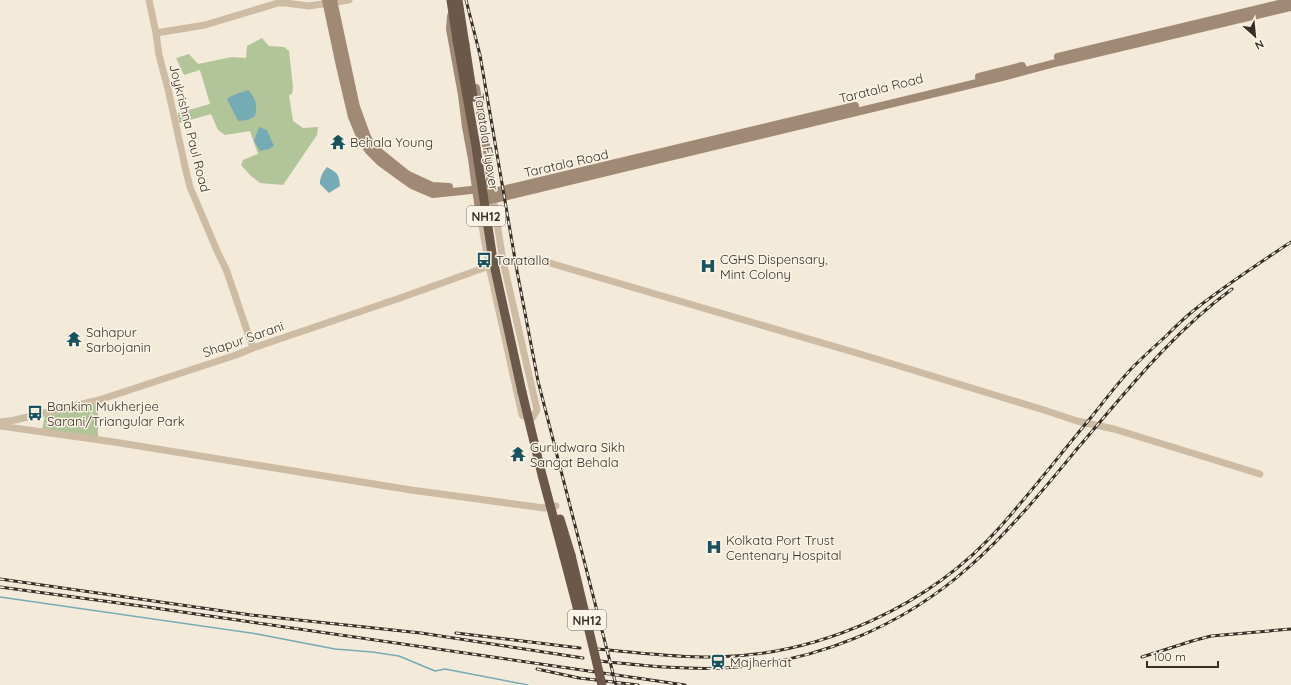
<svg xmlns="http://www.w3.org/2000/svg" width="1291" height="685" font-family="Quicksand,sans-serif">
	<rect width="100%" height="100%" fill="#f4ead9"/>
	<!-- green -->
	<path fill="#b1c598" d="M262 38 269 46 284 47 289 51 293 87 292 94 289 95 293 121 303 128 318 127 317 135 283 185 260 183 251 176 241 165 243 160 258 154 250 131 225 135 218 130 211 114 179 123 178 113 210 104 200 70 184 75 176 58 189 54 198 64 232 57 246 58 247 46Z
		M98 402V438L42 429 45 416Z"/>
	<!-- water -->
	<path fill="#75abb4" d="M248 90C253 94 257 103 256 109 256 112 255 114 255 116L248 120 238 121 227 99C233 94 241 93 248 90Z
		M259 127 267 130 274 146 269 149 260 151 254 141Z
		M327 167C337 173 339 173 340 186L329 193 320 184C320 177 322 173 327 167Z"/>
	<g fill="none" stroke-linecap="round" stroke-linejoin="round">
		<!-- stream -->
		<path stroke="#75abb4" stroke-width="1.5" d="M0 597 257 634 335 649 372 652 399 656 435 671 445 669 528 685"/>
		<!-- tertiary -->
		<path stroke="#cebba4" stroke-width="7" d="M149 0 156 33 159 55 168 89 186 171 190 187 218 253 226 269 253 348
			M156 33 205 25 278 3H286L309 6 349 0
			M493 198 503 261 537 410 533 417
			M478 203 489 266 522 415 528 418
			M0 422 15 420 99 400 236 355 253 348 403 297 503 261 535 260 543 261 860 354 1044 410 1077 421 1114 429 1260 474
			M0 426 114 442 411 490 544 508 556 506"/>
		<!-- secondary -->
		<path stroke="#a18a75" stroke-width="8" d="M326 0 340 66 352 117 362 141 369 151 380 162 402 178 412 185 433 194 481 189
			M333 0 356 107 367 137 372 146 408 175 432 186 449 187
			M451 16 450 29 462 95 466 127 472 159 478 203 1002 77 1059 62 1291 7
			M1058 57 1291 1
			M979 77 1022 66
			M476 88 488 157 491 187
			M476 184 491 183
			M477 196 855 106"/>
		<!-- trunk -->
		<path stroke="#6b5849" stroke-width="9" d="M451 0 457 40
			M458 0 465 45
			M522 392 542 475 564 557
			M560 519 571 555"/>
		<defs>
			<path id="rail" d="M466 0 480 55 517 271 538 381 616 685
				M0 579 251 615 421 633 583 658
				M0 587 148 607 685 685
				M456 633 580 648
				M596 649C636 652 676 658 716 657 821 655 930 606 1000 527 1032 491 1062 452 1093 415 1106 399 1119 381 1134 366 1144 356 1155 346 1165 337 1174 328 1183 319 1193 311 1224 286 1258 264 1291 242
				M1142 657 1192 641 1211 636 1291 629
				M599 661C641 665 682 670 724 668 814 663 902 627 969 567 1008 533 1044 489 1077 449 1125 393 1172 333 1232 289
				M537 669 579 678 638 685"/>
		</defs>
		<!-- rail casing -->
		<use href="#rail" stroke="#382e26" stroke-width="3"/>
		<!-- rail -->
		<use href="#rail" stroke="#fbf4e6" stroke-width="1.5" stroke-dasharray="4.5" stroke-linecap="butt"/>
		<!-- trunk-bridge -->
		<path stroke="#6b5849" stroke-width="9" d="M457 40 476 147 493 260 522 392
			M465 45 473 97
			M571 555 602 685
			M564 557 581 622"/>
	</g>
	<!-- icons -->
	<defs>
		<symbol id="temple-bare" viewBox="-9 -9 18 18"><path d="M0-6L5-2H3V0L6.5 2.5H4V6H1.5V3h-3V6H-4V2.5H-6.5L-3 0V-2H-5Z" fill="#17525e" stroke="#fbf4e6" stroke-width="2.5" paint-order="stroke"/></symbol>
		<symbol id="bus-bare" viewBox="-9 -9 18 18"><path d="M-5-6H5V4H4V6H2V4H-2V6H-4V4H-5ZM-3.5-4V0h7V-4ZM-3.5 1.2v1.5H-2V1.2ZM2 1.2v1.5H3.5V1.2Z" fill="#17525e" stroke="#fbf4e6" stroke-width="2.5" paint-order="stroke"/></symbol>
		<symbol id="hospital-bare" viewBox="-9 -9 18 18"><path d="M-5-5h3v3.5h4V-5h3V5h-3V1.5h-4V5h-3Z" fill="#17525e" stroke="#fbf4e6" stroke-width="2.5" paint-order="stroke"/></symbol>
		<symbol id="station-bare" viewBox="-9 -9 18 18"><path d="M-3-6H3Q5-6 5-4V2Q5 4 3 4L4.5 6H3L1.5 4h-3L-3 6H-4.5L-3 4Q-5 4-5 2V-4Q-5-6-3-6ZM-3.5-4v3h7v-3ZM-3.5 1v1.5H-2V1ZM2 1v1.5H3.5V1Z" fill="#17525e" stroke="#fbf4e6" stroke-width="2.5" paint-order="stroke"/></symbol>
	</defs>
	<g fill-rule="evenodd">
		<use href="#temple-bare" x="327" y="131" width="22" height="22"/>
		<use href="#bus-bare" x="473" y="249" width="22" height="22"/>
		<use href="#hospital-bare" x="697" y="255" width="22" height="22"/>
		<use href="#temple-bare" x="63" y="328" width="22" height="22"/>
		<use href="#bus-bare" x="24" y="402" width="22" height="22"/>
		<use href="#temple-bare" x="507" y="443" width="22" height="22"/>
		<use href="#hospital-bare" x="703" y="536" width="22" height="22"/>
		<use href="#station-bare" x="707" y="651" width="22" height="22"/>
	</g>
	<g text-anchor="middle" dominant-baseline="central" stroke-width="3" stroke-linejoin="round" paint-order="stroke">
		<!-- shield labels -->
		<g fill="#fbf4e6" stroke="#726960" stroke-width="1">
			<rect x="467" y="206" width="38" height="20" rx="3"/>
			<rect x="568" y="610" width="38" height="20" rx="3"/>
		</g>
		<g font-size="12" font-weight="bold" fill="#382e26">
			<text x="486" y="216">NH12</text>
			<text x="587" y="620">NH12</text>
		</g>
		<!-- street labels -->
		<g font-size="13" fill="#382e26" stroke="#fbf4e6">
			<text transform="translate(881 88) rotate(-14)">Taratala Road</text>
			<text transform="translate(190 128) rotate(76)">Joykrishna Paul Road</text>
			<text transform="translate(487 142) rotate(81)">Taratala Flyover</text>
			<text transform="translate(566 163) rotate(-13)">Taratala Road</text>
			<text transform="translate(243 339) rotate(-19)">Shapur Sarani</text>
		</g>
		<!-- poi labels -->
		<g font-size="13" fill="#382e26" stroke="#fbf4e6" text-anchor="start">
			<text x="350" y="142">Behala Young</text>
			<text x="720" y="259">CGHS Dispensary,<tspan x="720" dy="15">Mint Colony</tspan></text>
			<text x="496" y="260">Taratalla</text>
			<text x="86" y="332">Sahapur<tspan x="86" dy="15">Sarbojanin</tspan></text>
			<text x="47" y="406">Bankim Mukherjee<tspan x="47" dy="15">Sarani/Triangular Park</tspan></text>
			<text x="530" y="447">Gurudwara Sikh<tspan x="530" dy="15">Sangat Behala</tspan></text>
			<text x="726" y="540">Kolkata Port Trust<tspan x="726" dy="15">Centenary Hospital</tspan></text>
			<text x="730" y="662">Majherhat</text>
		</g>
	</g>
	<!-- north arrow -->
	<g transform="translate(1255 36) rotate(153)" stroke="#fbf4e6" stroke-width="3" paint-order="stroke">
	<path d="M0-3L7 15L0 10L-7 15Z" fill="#382e26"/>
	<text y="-6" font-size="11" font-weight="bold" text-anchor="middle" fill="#382e26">N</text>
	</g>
	<!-- scale -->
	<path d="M1147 661v6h71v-6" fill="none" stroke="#382e26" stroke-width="2"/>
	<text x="1153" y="661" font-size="12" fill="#382e26" stroke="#fbf4e6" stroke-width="3" paint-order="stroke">100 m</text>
</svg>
